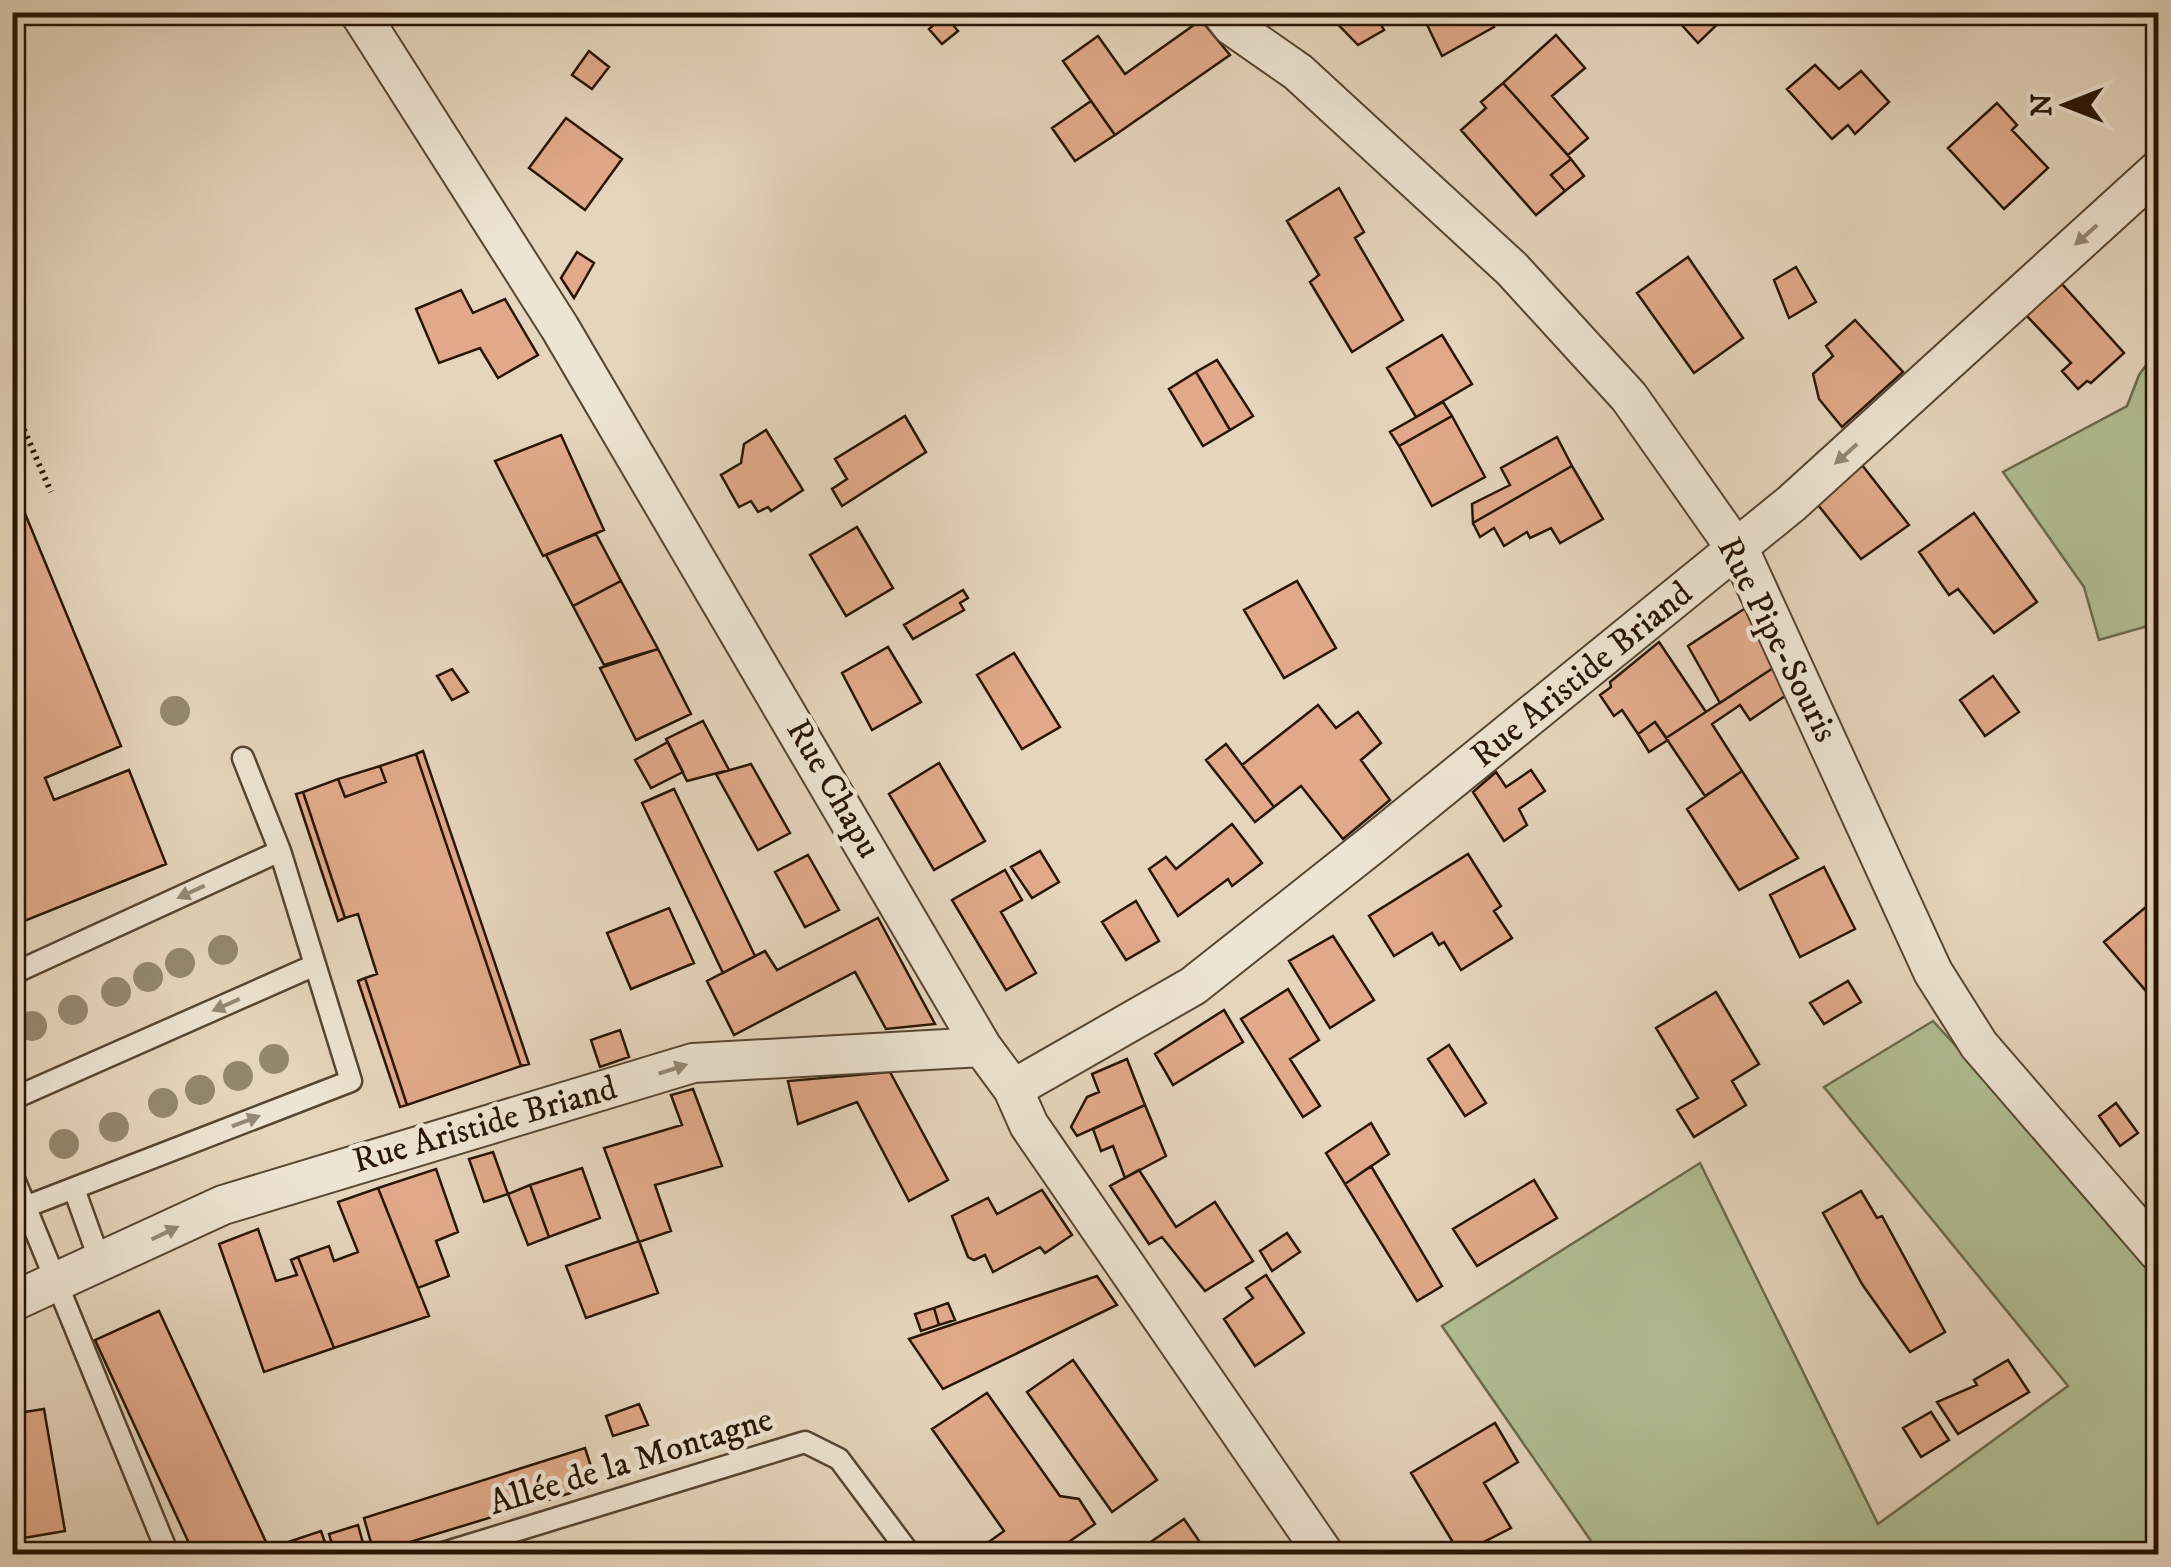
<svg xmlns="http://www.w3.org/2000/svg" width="2171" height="1567" font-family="'IM FELL DW Pica',serif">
	<rect width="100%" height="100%" fill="#e5d5bc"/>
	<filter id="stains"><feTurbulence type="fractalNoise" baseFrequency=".002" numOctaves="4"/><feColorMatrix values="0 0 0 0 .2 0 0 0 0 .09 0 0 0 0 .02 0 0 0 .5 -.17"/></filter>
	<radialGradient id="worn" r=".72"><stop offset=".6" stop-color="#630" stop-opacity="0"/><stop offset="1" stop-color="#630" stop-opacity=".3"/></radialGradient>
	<!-- green -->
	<path fill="#b1be93" stroke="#6c6a4b" stroke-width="2.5" d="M2158 348V623L2099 640 2084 587 2003 472 2127 406 2139 375Z
		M1933 1021 2158 1268V1554H1600L1442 1326 1700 1163 1878 1524 2068 1386 1824 1087Z"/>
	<!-- building -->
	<path fill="#e1a989" stroke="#281503" stroke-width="2.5" d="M1326 12H1374L1384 30 1358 45Z
		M1421 12H1486L1494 27 1442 56Z
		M1670 12H1730L1698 43Z
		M945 15 958 31 942 44 929 29Z
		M1201 20 1230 55 1115 135 1063 61 1098 36 1125 74Z
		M1556 35 1585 68 1552 96 1588 138 1568 155 1503 83Z
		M589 51 609 67 592 89 572 75Z
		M1815 65 1839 89 1861 71 1889 102 1855 134 1848 125 1832 139 1787 89Z
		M1503 83 1571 159 1551 175 1565 191 1536 215 1461 130 1486 108 1481 102Z
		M1091 101 1115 135 1075 161 1052 128Z
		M1997 103 2017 125 2012 130 2048 168 2004 209 1948 148Z
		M566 118 622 159 585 210 529 168Z
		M1571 159 1584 176 1565 191 1551 175Z
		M1339 188 1364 232 1355 238 1403 320 1352 352 1310 282 1319 275 1287 221Z
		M577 252 594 263 574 298 561 278Z
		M1688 257 1743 338 1694 373 1637 293Z
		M1796 267 1816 302 1789 318 1774 280Z
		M2062 284 2124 353 2091 383 2087 381 2078 389 2062 371 2071 363 2026 315Z
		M461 290 473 313 505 299 538 355 498 378 480 348 439 363 416 309Z
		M1855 320 1903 372 1842 427 1819 399 1813 374 1833 356 1826 346Z
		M1442 335 1472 384 1416 417 1387 368Z
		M1217 360 1253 416 1230 430 1196 372Z
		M1196 372 1230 430 1203 446 1169 389Z
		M1443 402 1452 416 1399 446 1390 432Z
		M905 416 926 452 842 506 832 489 847 479 835 459Z
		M1452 416 1485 477 1432 506 1399 446Z
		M766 430 803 490 771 511 768 507 758 512 751 501 739 507 721 475 741 463 744 444Z
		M561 435 604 530 543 556 495 461Z
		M1557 437 1572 466 1473 523 1472 504 1510 485 1501 468Z
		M1862 465 1909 525 1861 559 1818 505Z
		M1572 466 1603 519 1560 543 1551 528 1530 538 1527 532 1504 546 1494 528 1480 537 1473 523Z
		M12 482 121 746 45 778 54 800 129 770 166 864 12 926Z
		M1974 513 2037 602 1994 633 1958 589 1949 595 1919 552Z
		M857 527 893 588 846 616 810 555Z
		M596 534 621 581 573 606 546 555Z
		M621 581 658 649 604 665 573 606Z
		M1297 581 1336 648 1284 678 1244 610Z
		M963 590 968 598 960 603 964 610 913 639 904 625Z
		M1750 605 1776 666 1720 703 1688 646Z
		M1659 642 1706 712 1666 738 1655 722 1638 734 1622 710 1614 716 1600 695 1611 687 1610 682Z
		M888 647 921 702 872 730 842 673Z
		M658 649 691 714 636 740 600 668Z
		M1014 653 1060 727 1022 749 977 675Z
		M1776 666 1788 694 1750 720 1740 705 1712 724 1742 771 1705 796 1666 738Z
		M452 669 468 692 452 700 437 676Z
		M1993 676 2019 712 1985 736 1960 700Z
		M1318 705 1336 728 1358 712 1381 743 1361 760 1390 800 1343 839 1301 786 1274 807 1242 765Z
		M703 721 729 770 687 781 666 739Z
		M1655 722 1668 740 1649 752 1638 734Z
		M668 742 683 772 651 788 635 760Z
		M1226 744 1274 807 1255 822 1206 760Z
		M423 751 529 1064 521 1066 416 754Z
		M416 754 521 1066 407 1105 365 978 377 974 358 914 345 918 303 792 338 779 345 797 386 782 380 766Z
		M939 763 985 841 934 870 889 794Z
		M751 764 790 833 758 850 716 774Z
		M380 766 386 782 345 797 338 779Z
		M1531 770 1545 791 1519 809 1527 825 1504 841 1473 792 1496 772 1506 787Z
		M1742 771 1798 858 1739 890 1687 809Z
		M674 789 755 956 723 973 642 803Z
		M303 792 345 918 338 921 296 794Z
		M1232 824 1262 863 1232 886 1228 879 1178 916 1149 869 1166 857 1176 869Z
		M1040 851 1059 882 1032 898 1011 867Z
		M1468 854 1501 906 1494 911 1512 938 1461 970 1444 942 1439 945 1432 933 1394 956 1369 916Z
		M808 855 839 910 805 927 775 872Z
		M1824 867 1855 929 1800 957 1770 895Z
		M1005 870 1022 900 1001 912 1036 973 1006 990 952 900Z
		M2158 897V1005L2104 942Z
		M1136 901 1159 941 1126 960 1102 922Z
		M669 908 694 963 631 989 607 933Z
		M878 918 935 1024 886 1029 855 972 734 1035 707 981 765 951 777 970Z
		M1333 936 1374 1000 1330 1028 1289 961Z
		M365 978 407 1105 400 1107 358 981Z
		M1848 981 1861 1002 1824 1024 1810 1003Z
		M1288 989 1319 1040 1290 1059 1320 1106 1303 1117 1241 1019Z
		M1716 992 1759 1064 1732 1081 1746 1105 1694 1137 1677 1110 1698 1098 1656 1028Z
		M1224 1010 1243 1042 1173 1085 1155 1054Z
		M620 1030 629 1057 600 1067 591 1040Z
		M1449 1045 1486 1103 1465 1116 1428 1059Z
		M1127 1059 1145 1105 1077 1136 1071 1127 1087 1097 1099 1092 1092 1074Z
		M890 1072 948 1180 909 1201 857 1102 798 1124 788 1081Z
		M693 1089 722 1166 655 1185 671 1231 639 1242 604 1148 682 1125 671 1095Z
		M2116 1103 2138 1133 2120 1146 2099 1116Z
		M1145 1105 1166 1156 1125 1178 1113 1146 1101 1151 1093 1129Z
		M1371 1123 1389 1154 1345 1184 1326 1153Z
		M493 1152 508 1194 484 1202 469 1159Z
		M1371 1166 1442 1286 1417 1301 1345 1184Z
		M582 1168 600 1218 549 1237 530 1185Z
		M436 1169 458 1232 436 1241 449 1276 418 1288 378 1188Z
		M1139 1170 1176 1227 1215 1202 1253 1261 1205 1291 1162 1237 1149 1244 1110 1186Z
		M1534 1180 1557 1218 1477 1266 1453 1229Z
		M530 1185 549 1237 528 1245 508 1194Z
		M378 1188 429 1316 334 1348 298 1257 329 1246 334 1261 358 1252 338 1202Z
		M1042 1190 1072 1235 1045 1253 1040 1247 993 1272 985 1255 974 1260 968 1257 952 1216 988 1198 997 1214Z
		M1861 1191 1877 1218 1882 1216 1945 1332 1910 1352 1862 1284 1823 1213Z
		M258 1229 276 1281 297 1275 291 1260 298 1257 334 1348 264 1372 219 1244Z
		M1287 1233 1300 1252 1272 1271 1260 1251Z
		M639 1241 658 1293 586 1318 566 1266Z
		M1266 1275 1304 1333 1255 1366 1224 1319 1253 1298 1246 1288Z
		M1097 1276 1117 1305 943 1389 909 1339Z
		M948 1303 955 1320 939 1325 934 1308Z
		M934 1308 939 1325 921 1331 915 1314Z
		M159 1311 266 1542 267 1543 233 1554H194L95 1340Z
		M1073 1360 1157 1480 1112 1512 1027 1392Z
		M2008 1360 2029 1392 1958 1434 1937 1402 1977 1385 1974 1380Z
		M987 1393 1060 1496 1079 1499 1095 1524 1051 1554H972L1004 1531 932 1429Z
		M639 1404 648 1425 613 1436 606 1416Z
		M44 1409 65 1531 12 1540V1414Z
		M1931 1412 1949 1440 1921 1457 1903 1428Z
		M1495 1423 1518 1462 1484 1483 1511 1528 1460 1554 1411 1473Z
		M585 1448 597 1485 374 1553 364 1518Z
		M1184 1519 1208 1554 1136 1552Z
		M358 1525 366 1554H335L329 1534Z
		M321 1531 329 1554H289L285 1543Z
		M778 1544 780 1554H727Z"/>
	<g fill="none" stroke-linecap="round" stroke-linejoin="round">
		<defs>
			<path id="lane" d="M12 974 280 851
				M12 1099 315 965
				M12 1174 168 1554
				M74 1189 101 1264
				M25 1207 351 1081 280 851 243 758
				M440 1554 805 1442 839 1459 910 1554"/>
			<path id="street" d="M359 12 560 328 982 1047 1013 1089 1029 1125 1324 1554
				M1221 12 1232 26 1298 72 1512 269 1629 397 1744 560 1933 972 1979 1045 2158 1252
				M1013 1089 1193 986 1374 843 1792 503 2158 170
				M12 1302 223 1205 693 1063 982 1047"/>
		</defs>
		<!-- lane casing -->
		<use href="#lane" stroke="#574531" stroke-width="25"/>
		<!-- street casing -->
		<use href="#street" stroke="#574531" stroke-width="42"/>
		<!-- path -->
		<path stroke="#281503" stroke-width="6" stroke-dasharray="2.5 5" stroke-linecap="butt" d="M12 402 51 492"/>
		<!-- lane -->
		<use href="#lane" stroke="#eee4d3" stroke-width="20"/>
		<!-- street -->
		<use href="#street" stroke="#eee4d3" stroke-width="38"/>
	</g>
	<!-- trees -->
	<g fill="#94876e">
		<circle cx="175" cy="711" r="15"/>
		<circle cx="223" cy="950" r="15"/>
		<circle cx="180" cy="963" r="15"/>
		<circle cx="148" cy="977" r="15"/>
		<circle cx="116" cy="992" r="15"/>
		<circle cx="73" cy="1010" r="15"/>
		<circle cx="32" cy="1026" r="15"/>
		<circle cx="274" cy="1059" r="15"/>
		<circle cx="238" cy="1076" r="15"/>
		<circle cx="200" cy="1090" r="15"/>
		<circle cx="163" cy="1103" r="15"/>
		<circle cx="114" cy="1127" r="15"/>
		<circle cx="64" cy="1144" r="15"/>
	</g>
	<!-- one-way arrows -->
	<defs><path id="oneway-solid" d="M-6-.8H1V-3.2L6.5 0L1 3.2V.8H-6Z" transform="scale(2.5)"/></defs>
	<g fill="#958775">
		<use href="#oneway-solid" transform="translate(2086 235) rotate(138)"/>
		<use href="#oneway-solid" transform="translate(1846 454) rotate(138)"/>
		<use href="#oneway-solid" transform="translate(191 892) rotate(155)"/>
		<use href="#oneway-solid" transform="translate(226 1005) rotate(156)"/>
		<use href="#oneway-solid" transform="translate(673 1069) rotate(-18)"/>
		<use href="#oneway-solid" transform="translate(246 1121) rotate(-21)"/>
		<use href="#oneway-solid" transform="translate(165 1233) rotate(-26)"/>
	</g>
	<g text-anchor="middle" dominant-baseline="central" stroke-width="9" stroke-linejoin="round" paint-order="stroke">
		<!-- street labels -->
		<g font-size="35" fill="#281503" stroke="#eee4d3">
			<text transform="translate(1777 640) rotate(63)">Rue Pipe-Souris</text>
			<text transform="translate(1582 675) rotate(-39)">Rue Aristide Briand</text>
			<text transform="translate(833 789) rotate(60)">Rue Chapu</text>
			<text transform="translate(485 1125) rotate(-16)">Rue Aristide Briand</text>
			<text transform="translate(631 1462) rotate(-17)">Allée de la Montagne</text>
		</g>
	</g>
	<!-- margin -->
	<rect width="2171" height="1567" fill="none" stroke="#e5d5bc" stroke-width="50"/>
	<rect x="15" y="15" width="2141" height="1537" fill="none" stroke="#281503" stroke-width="5"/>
	<rect x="25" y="25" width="2121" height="1517" fill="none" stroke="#281503" stroke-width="2.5"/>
	<!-- north arrow -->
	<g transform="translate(2066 105) rotate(270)" stroke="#eee4d3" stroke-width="8" paint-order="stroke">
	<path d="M0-8L18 38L0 25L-18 38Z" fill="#281503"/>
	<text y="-15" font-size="28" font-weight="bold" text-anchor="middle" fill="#281503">N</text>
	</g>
	<rect width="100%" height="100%" filter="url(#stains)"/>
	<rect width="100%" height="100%" fill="url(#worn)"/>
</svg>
